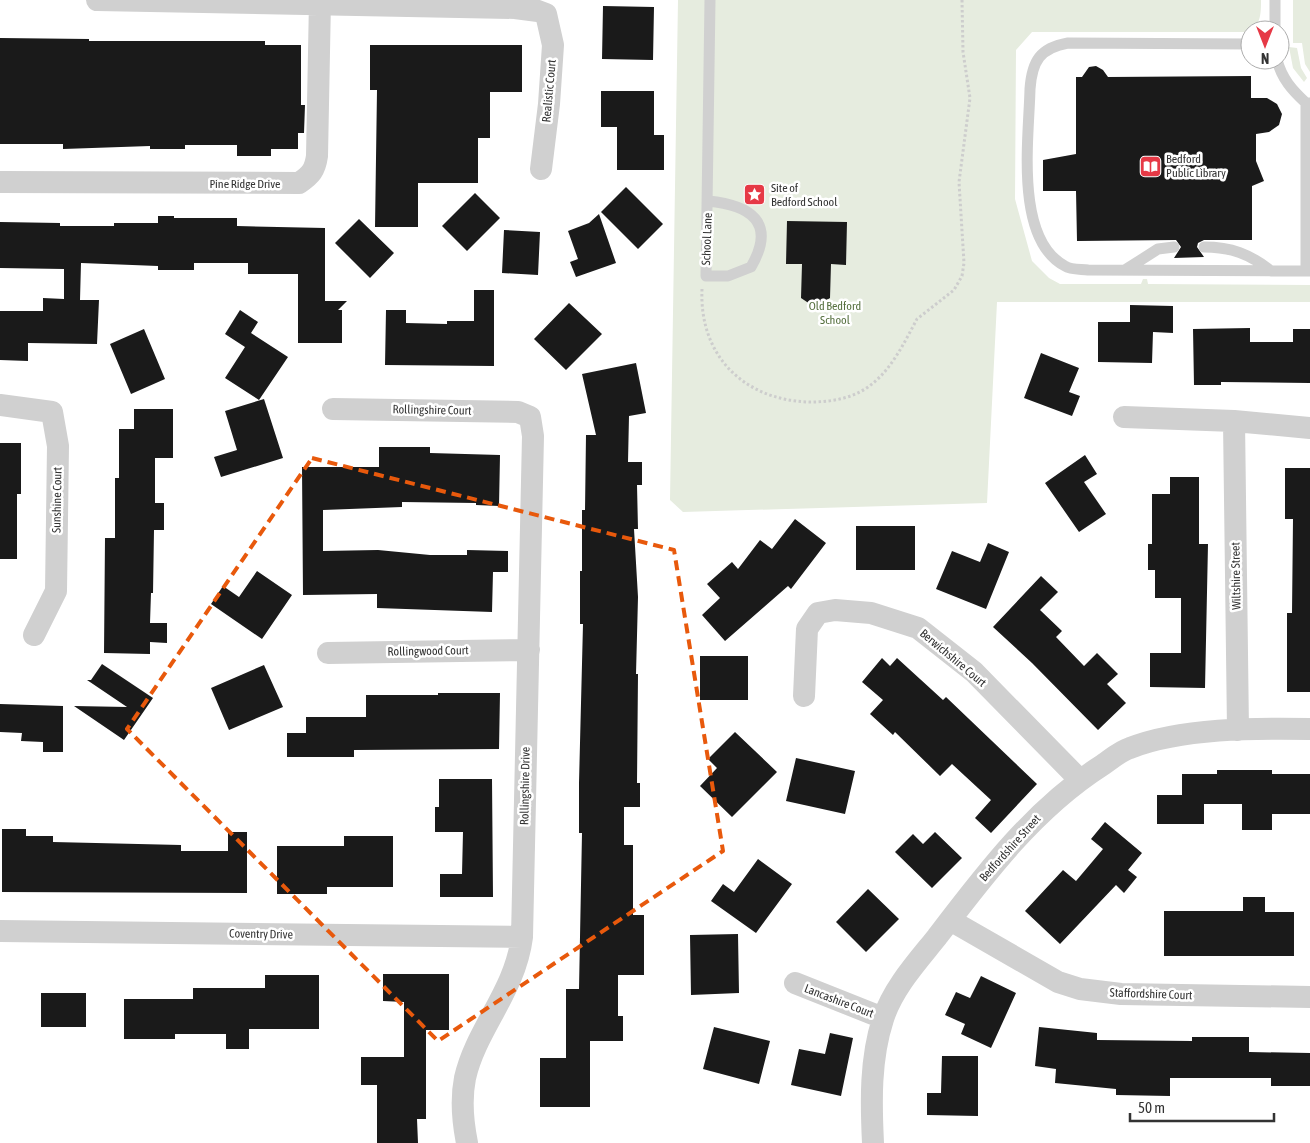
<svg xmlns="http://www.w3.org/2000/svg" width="1310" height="1143" font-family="'Asap Condensed',sans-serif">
	<rect width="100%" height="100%" fill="#fff"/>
	<!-- green -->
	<path fill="#e6ecdf" d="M678 0H1261C1261 15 1261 28 1244 32H1032L1016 50 1015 199 1032 261 1049 278 1060 284H1141L1143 279H1147L1148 284 1310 285V302H997L987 503 683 512 670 500Z
		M1293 0H1310V72L1305 64 1302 43H1293Z
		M1289 47 1297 48 1301 68 1307 78 1304 82 1293 68Z"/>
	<!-- building -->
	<path fill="#1a1a1a" d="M603 6 654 7 653 60 602 59Z
		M0 38 89 39V41H265V45H301V105H305L304 133H298V149H271V156H237V145H185V149H150V146L63 149V144H0Z
		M370 45H522V92H490V138H478V183H418V227H375L377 90H370Z
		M1096 66 1103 70 1108 77 1251 76V98H1267L1277 104 1282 114 1279 125 1269 132 1256 134V161L1264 181 1252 186V240H1204L1198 243 1197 247 1204 257 1174 258 1181 247 1176 240 1077 241 1076 191H1043V160L1076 154V77H1082L1089 67Z
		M601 91H654V135H664V170H617V127H601Z
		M626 187 663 224 638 249 601 212Z
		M475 193 500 218 467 251 442 226Z
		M599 214 616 263 576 277 570 262 578 259 568 231 589 223Z
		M158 216H174V218H237V226L325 228V301H347L338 310H342V343H298V274H248V263H194V270H158V266L81 263 80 300H99L97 344 28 343V361L0 360V311H43V298L64 299V269L0 268V222L60 223V226H114V223H158Z
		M359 219 394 253 370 278 335 243Z
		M787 221 847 222 846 265 831 264 830 298 820 304H810L801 298 802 264H786Z
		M504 230 540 232 538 275 502 273Z
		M474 290H494V366L385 365 386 310H406V323L447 324V321H474Z
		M569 303 602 334 566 370 534 339Z
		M1130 305 1173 306V333L1153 332 1152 363 1098 362V322H1130Z
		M240 310 258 322 251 333 288 357 259 400 225 378 245 347 225 334Z
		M1250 328V342H1293V329H1310V383L1221 382V385H1194L1193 329Z
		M144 329 165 379 131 394 110 344Z
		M1041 353 1079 368 1069 392 1080 396 1072 416 1024 398Z
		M636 363 646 413 629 416 628 462H642V485H637L638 529H634L638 597 636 674H638L637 783H640V807H624V845H633V915H644V975H618V1016H623V1041H590V1107H540V1058H566V989H579L582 833H579V783L583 624H580V571H582V510H585L586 435H596L582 374Z
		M264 399 283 458 221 477 214 457 237 450 225 411Z
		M134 409H173V458H155V503H164V530H154L153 593H151L150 623H167V643L150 642V654L104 653 105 538H115V478H119V429H134Z
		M0 443H21V494H17V559H0Z
		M379 447H430V453L500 455 499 506 476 505V503L402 502V507L323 510V551L378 550 430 555H467V550L508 551V572H493L492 612 377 608V594L303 595 302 467H379Z
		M1085 455 1097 474 1084 482 1106 514 1079 532 1045 483Z
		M1285 468H1310V692H1287V613H1292L1293 519H1285Z
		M1170 477H1199V544H1208L1205 688 1150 687V653H1181V598H1155V570H1148V544H1152V494H1170Z
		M795 519 826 543 791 589 788 586 725 641 702 615 720 598 707 584 732 562 738 569 760 540 772 549Z
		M856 526H915V570H856Z
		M988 543 1009 552 986 609 936 589 952 551 980 562Z
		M257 571 292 595 262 639 211 604 223 586 239 597Z
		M1041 576 1058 592 1040 610 1062 631 1056 637 1084 666 1097 653 1118 674 1107 684 1126 703 1098 730 1032 663 993 627Z
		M700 656H748V700H700Z
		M882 658 890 666 897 658 943 700 946 697 1037 784 991 833 975 818 991 800 952 764 940 776 895 732 893 735 870 714 883 700 862 682Z
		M102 664 153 698 124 740 74 706 127 707 87 680H91Z
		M264 665 283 707 229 730 211 688Z
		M438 693H500L499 749 354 750V757H287V733H306V717H366V695H438Z
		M0 704 63 706V752H43V742L21 741 22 733 0 732Z
		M735 732 777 772 732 817 700 786 717 768 708 759Z
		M796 758 855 771 845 814 786 801Z
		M1217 770H1272V774H1310V814H1272V830H1242V804H1204V824H1157V795H1182V774H1217Z
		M439 779H492L493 897H440V874H462L463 832H435V807H439Z
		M1105 822 1142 853 1128 870 1137 877 1124 893 1116 885 1060 944 1025 911 1063 870 1076 881 1103 849 1091 839Z
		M2 829H26V836H53V842L181 845V851H228V832H247V893L2 892Z
		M935 832 962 858 932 888 895 852 913 834 923 844Z
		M344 836H393V887H327V894H277V846H344Z
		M758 859 792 884 756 933 711 901 723 884 734 892Z
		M868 889 899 919 866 952 836 922Z
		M1243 897H1265V912H1294V956H1164V911H1243Z
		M738 934 739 993 691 995 690 935Z
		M383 974H449V1030H426V1119H417L418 1143H377V1085H361V1057H404V1002L383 1001Z
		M265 975H319V1029H249V1049H226V1034H175V1039H124V999H193V988H265Z
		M981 976 1016 993 991 1048 961 1034 965 1024 945 1015 956 992 970 998Z
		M41 993H86V1027H41Z
		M714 1027 770 1041 759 1084 703 1069Z
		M1039 1027 1097 1033V1040L1192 1041V1037H1249V1052L1310 1053V1086H1271V1078H1170V1096L1116 1095V1089L1055 1083 1056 1069 1035 1066Z
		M830 1033 853 1038 841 1096 791 1085 799 1049 825 1054Z
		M942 1056H978V1116L927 1115V1093H941Z"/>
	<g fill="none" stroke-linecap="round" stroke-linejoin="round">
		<!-- path -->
		<path stroke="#cdcdcd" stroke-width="3" stroke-dasharray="2.5 2.5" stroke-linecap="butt" d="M702 289C699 356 744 400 809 402 830 402 851 399 868 387 891 371 904 343 917 319L954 290 962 276 964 263 959 182 970 98 963 52 962 0"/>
		<!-- service -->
		<path stroke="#d0d0d0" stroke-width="11" d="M1275 30V0
			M1250 44 1068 43C1040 48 1032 61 1030 89 1029 137 1014 239 1065 266 1071 270 1081 269 1088 270L1310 271
			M1277 60C1282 79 1292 90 1306 103H1310
			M708 201C750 205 777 222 751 267L728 276H706L710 0
			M1204 247C1231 247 1250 254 1271 271
			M1125 270 1158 249 1174 247
			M1306 271V103"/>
		<!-- minor -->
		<path stroke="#d0d0d0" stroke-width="22" d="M97 0 515 8 538 11 546 14 553 45 549 104 541 169
			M0 182 299 183C311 175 315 170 317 156L320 0
			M0 405 52 412 58 446 56 591 34 635
			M333 409 518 412 530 417 533 436 522 937C515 992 476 1029 465 1078 461 1098 463 1123 467 1143
			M1124 417 1234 421 1310 428
			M1234 421 1238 730
			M328 653 529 650
			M804 696 807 629 818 613 835 610 871 613 918 628 974 672 1080 780
			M950 920 1058 982 1080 989 1121 994 1310 997
			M0 931 522 937
			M795 983 883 1018
			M873 1143C871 1102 870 1059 883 1019 893 988 917 962 937 937 985 874 1034 809 1101 766 1110 760 1120 751 1130 748 1181 728 1255 728 1310 729"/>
	</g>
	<!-- marked area -->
	<path fill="none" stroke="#e8590c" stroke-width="4" stroke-dasharray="10 6" stroke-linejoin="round" d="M312 458 674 550 723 851 438 1041 127 729Z"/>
	<!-- icons -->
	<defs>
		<symbol id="library-square" viewBox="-11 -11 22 22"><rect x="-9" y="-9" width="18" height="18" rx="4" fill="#e63946" stroke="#fff"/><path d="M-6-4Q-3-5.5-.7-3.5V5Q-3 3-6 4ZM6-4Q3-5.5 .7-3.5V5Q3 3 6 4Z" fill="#fff"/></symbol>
		<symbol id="sight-square" viewBox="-11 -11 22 22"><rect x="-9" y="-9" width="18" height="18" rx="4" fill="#e63946" stroke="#fff"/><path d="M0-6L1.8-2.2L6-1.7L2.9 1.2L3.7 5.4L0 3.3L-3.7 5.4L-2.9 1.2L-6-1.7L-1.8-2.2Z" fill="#fff"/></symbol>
	</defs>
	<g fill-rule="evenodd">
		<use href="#library-square" x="1138" y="154" width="25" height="25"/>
		<use href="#sight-square" x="742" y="182" width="25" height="25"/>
	</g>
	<g text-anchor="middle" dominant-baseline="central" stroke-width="5" stroke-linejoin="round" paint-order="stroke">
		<!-- street labels -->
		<g font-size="12" fill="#333" stroke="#fff">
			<text transform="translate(549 91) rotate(-85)">Realistic Court</text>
			<text x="245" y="184">Pine Ridge Drive</text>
			<text transform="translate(707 239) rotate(-88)">School Lane</text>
			<text transform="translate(432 410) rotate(1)">Rollingshire Court</text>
			<text transform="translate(57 500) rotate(-89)">Sunshine Court</text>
			<text transform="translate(1236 576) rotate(-91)">Wiltshire Street</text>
			<text transform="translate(428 651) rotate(-1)">Rollingwood Court</text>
			<text transform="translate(953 658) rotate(40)">Berwichshire Court</text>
			<text transform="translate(525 786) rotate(-89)">Rollingshire Drive</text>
			<text transform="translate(1010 848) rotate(-48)">Bedfordshire Street</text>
			<text transform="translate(261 934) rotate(1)">Coventry Drive</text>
			<text transform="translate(1151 994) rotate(2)">Staffordshire Court</text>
			<text transform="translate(839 1001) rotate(21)">Lancashire Court</text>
		</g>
		<!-- poi labels -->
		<g font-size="12" fill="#333" stroke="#fff" text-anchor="start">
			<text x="1166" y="159">Bedford<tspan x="1166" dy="14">Public Library</tspan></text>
			<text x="771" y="188">Site of<tspan x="771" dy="14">Bedford School</tspan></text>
		</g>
		<!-- park labels -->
		<g font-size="12" fill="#56703f" stroke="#fff">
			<text x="835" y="306">Old Bedford<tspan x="835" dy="14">School</tspan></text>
		</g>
	</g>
	<!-- north arrow -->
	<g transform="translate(1265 45) rotate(180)"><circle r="24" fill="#ffffff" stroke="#adadad"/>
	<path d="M0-4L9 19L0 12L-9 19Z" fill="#e63946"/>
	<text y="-8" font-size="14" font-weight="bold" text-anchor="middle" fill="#333333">N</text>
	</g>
	<!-- scale -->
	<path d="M1130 1113v8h144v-8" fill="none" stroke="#333333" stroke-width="2.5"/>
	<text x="1138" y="1113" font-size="15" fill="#333333" stroke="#ffffff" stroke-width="4" paint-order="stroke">50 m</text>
</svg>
